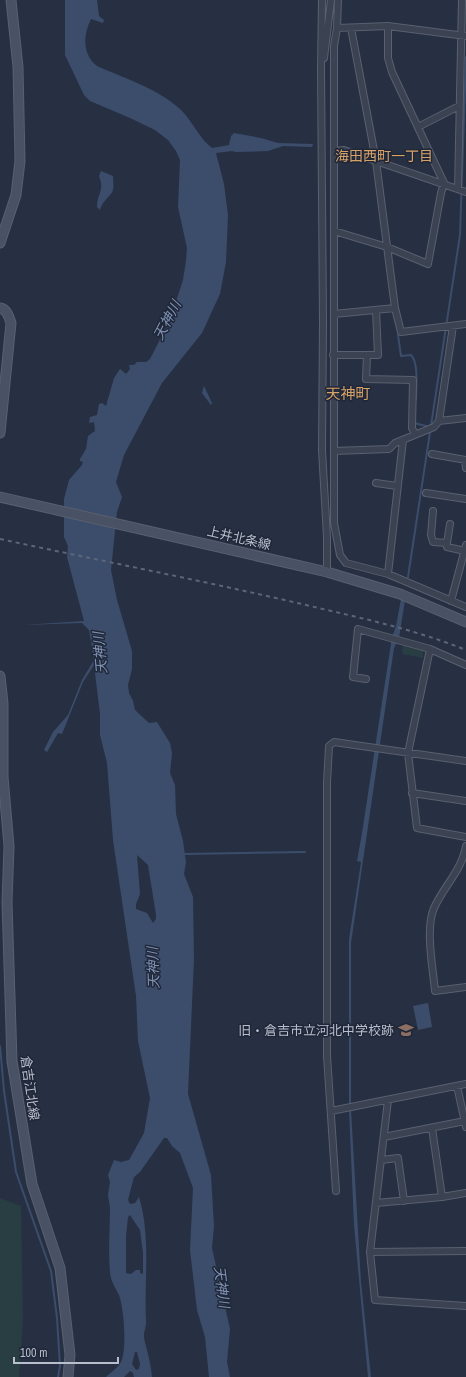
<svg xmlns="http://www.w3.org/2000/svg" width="466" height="1377" font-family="'Archivo Narrow','Noto Sans JP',sans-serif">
	<rect width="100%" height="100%" fill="#263042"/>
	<!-- green -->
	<path fill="#283e43" d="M403 645 423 650V658L402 654Z
		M0 1198 21 1206 23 1321 19 1377H0Z"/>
	<!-- water -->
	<path fill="#3c4c6b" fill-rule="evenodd" d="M65 0H97L99 16 104 20 103 23 91 19C83 35 82 54 97 66 126 79 160 89 183 112 193 123 200 139 212 148L229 145 231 136 234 133 261 138 278 143 313 144 312 147 283 146 268 151 236 152 232 151 216 153 224 184 228 215 226 262 220 294 202 333 162 383 124 455 116 482 122 497 117 512 111 570 117 600 132 651V669L128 685 129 693 133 701 135 710 149 723 157 722 170 743 172 753 170 773 175 785 176 814 183 841 186 862 184 874 193 897 194 959 188 1094 211 1175 214 1226 212 1248 230 1329 227 1362 230 1377H209L205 1337 197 1310 190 1250 193 1188 180 1153 172 1146 167 1138H164L140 1172 134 1177 128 1200 130 1204 135 1203 139 1197C151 1237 144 1280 146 1320 147 1326 143 1332 144 1338 147 1351 151 1363 152 1377H134L133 1373 130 1371 124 1377H106C111 1372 117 1369 121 1362 127 1350 124 1308 119 1295 115 1287 111 1282 110 1272 108 1251 110 1229 110 1208L108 1195 110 1182 108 1175 114 1160 121 1162 129 1160 144 1133 150 1098 138 1041 136 996 113 840 107 763 100 735V714L94 665 83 682 62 734 58 733 47 752 44 750 53 732 68 715 82 680 94 660 89 630 82 623 23 625 84 621 67 557 68 546 64 537V499L69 480 82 465 83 462 80 461V459L86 449 88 436 95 431 94 422 89 423 90 417 97 415 99 404 102 403 106 406 114 378 120 369 126 374 130 369 129 365H134L137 362H146L150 359 170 320 183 280 186 261 187 248 178 207 180 160 176 151 168 140 155 130 130 118 90 101 84 95 65 55ZM137 855 148 865 156 915V919L153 923 147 913 136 909V904L140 894ZM130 1215 140 1230 143 1253V1274L140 1273V1270H136L131 1274 126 1273V1237L128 1217ZM135 1352H137L140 1364 139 1369 136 1370 132 1364Z
		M101 171 113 176C113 180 114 186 113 190 112 195 102 201 100 210L97 207C97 193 105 191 99 176Z
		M204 386 212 403 211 405 202 393Z
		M401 599 405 600 399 638 394 648 351 943V1110L361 1282 371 1377H368L354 1225 349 1110V939L361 862 357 861 362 833 392 637 396 626Z
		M428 1003 432 1027 418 1030 413 1006Z"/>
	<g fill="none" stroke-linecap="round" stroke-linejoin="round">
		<!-- stream -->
		<path stroke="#3c4c6b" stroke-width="2" d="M398 335 401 356 411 355C419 363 416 389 416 400
			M414 423 426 426
			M408 577 460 235 466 57
			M184 854 305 852
			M0 1046 4 1091 16 1172 51 1271 57 1318 60 1366 58 1377"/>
		<defs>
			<path id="minor" d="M322 0 321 69 323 322 322 450 327 537V572
				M338 0 337 28 334 46V523L340 555 346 563 388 574 466 607
				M337 28 388 26 466 36
				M351 28 376 161 395 308 401 332 466 324
				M324 58 331 0
				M418 127 459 106
				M334 151 344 150 466 192
				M458 189 462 0
				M334 231 387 247 428 264 441 193 444 183 392 72 388 58V26
				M334 314 395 308
				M333 355H378L376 310
				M367 355 366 379 413 380 412 428 415 434
				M439 421 466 418
				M334 451 389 449 395 443 434 427 439 421 453 326
				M432 454 466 460
				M465 460 466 468
				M376 483 397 486
				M426 493 466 499
				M433 511 431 535 433 542 447 543V547L465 551
				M447 543 450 524
				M388 574 403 440
				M451 601 466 545
				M466 665 430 649 408 753 417 828 466 837
				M366 679 353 677 358 629 430 649
				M412 793 466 801
				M466 846C462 870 444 886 434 908 425 929 433 968 435 991L466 987
				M457 1086 466 1127
				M388 1100 370 1252 375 1300 466 1306
				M331 1111 466 1084
				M432 1128 442 1197
				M384 1137 465 1121
				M381 1160 398 1158 404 1201
				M336 1191 327 1056V783L329 746 334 742 466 761
				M376 1203 442 1197 466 1193
				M370 1252 466 1251"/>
			<path id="secondary" d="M0 243 16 195 20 161 18 67 11 0
				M0 308C7 309 9 317 11 323L0 433
				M0 497 327 572 400 594 466 622
				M0 676 3 703V777L9 846 7 902 12 1061 32 1184 60 1268 70 1355 68 1377"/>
		</defs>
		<!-- minor casing -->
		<use href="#minor" stroke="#59606f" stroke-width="8"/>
		<!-- secondary casing -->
		<use href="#secondary" stroke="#59606f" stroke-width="11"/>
		<!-- minor -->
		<use href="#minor" stroke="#3b4252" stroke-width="6"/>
		<!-- secondary -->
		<use href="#secondary" stroke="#495165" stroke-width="9"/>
		<!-- rail -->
		<path stroke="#5d6679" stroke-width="2" stroke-dasharray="4 4" stroke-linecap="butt" d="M0 539C102 561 204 581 306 605 360 618 414 629 466 650"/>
	</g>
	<!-- icons -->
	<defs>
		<symbol id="school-bare" viewBox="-9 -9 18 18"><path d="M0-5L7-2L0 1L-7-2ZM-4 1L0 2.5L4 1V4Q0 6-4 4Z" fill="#8d6e63" stroke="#1f2738" stroke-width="2.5" paint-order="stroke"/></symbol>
	</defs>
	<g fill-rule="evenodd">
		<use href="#school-bare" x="395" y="1019" width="22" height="22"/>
	</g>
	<g text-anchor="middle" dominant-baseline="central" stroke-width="3" stroke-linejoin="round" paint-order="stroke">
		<!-- street labels -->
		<g font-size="13" fill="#b8becc" stroke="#1f2738">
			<text transform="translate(239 538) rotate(13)">上井北条線</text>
			<text transform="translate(30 1088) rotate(82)">倉吉江北線</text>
		</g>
		<!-- poi labels -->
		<g font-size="13" fill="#b8becc" stroke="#1f2738" text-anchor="end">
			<text x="394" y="1030">旧・倉吉市立河北中学校跡</text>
		</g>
		<!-- neighbourhood labels -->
		<g font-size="14" fill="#d7a268" stroke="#1f2738">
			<text x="384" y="156">海田西町一丁目</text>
		</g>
		<!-- water labels -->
		<g font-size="14" font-style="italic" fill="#7f91b3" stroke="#1f2738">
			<text transform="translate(167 320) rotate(-62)">天神川</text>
			<text transform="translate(100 653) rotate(-95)">天神川</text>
			<text transform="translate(153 968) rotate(-92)">天神川</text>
			<text transform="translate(222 1287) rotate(83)">天神川</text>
		</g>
		<!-- quarter labels -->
		<g font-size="15" fill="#d7a268" stroke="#1f2738">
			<text x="348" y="393">天神町</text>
		</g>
	</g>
	<!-- scale -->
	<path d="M14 1357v6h104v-6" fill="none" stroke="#b8becc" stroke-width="2"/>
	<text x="20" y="1357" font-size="12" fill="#b8becc" stroke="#1f2738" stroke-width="3" paint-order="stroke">100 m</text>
</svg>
